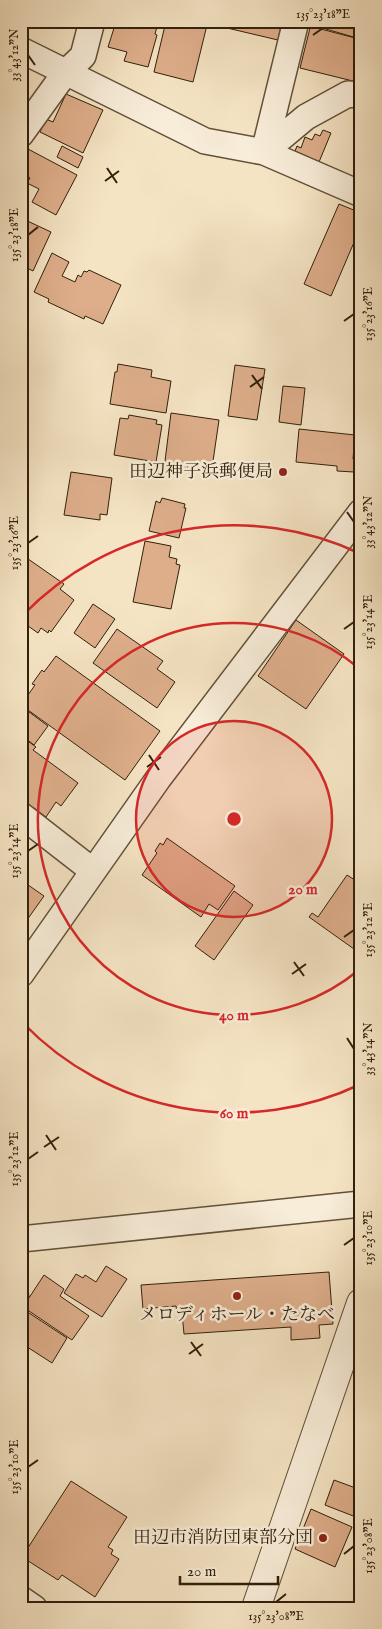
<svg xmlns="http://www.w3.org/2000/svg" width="382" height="1629" font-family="'IM FELL English','Noto Serif JP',serif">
	<rect width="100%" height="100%" fill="#f5e4c4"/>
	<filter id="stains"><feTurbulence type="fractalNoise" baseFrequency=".004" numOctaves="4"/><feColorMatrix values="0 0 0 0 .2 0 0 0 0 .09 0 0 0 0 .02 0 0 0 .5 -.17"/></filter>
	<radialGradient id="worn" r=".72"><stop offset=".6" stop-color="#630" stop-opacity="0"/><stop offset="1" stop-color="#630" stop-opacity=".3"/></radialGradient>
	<!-- building -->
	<path fill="#deae8b" stroke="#31200b" d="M60 21H74L73 25Z
		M134 21H152L158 23 155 34 157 35 148 67 124 61 127 52 108 47 115 25 118 26 119 22 133 26Z
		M166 21H208L193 82 154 72Z
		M228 21H282L278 40 227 28Z
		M313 21H361V23L357 38 312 25Z
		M313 27 359 39V35H361V83L300 68 310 28Z
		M66 94 103 110 83 153 40 132 46 119 53 122Z
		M323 130 331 133 319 162 295 151 297 146 301 148 305 137 312 140 315 134 320 136Z
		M62 146 83 157 78 168 57 157Z
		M28 149 77 175 56 215 32 202 39 189 27 183 30 178 21 174V163Z
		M339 204 361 213V226L331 296 304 284Z
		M21 218 51 232 33 271 21 265Z
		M52 253 69 262 62 276 75 282 78 275 81 277 84 271 87 272 89 270 121 285 103 324 85 316 84 319 48 302 49 299 34 292Z
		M118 364 152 370 151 377 171 381 166 413 110 404 115 372H117Z
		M235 365 265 369 257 420 228 416Z
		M283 386 305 388 301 425 279 422Z
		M171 413 219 420 212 468 188 465 187 472 164 469Z
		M129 415 157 420 156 424 162 425 156 462 114 455 120 418 128 419Z
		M299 429 355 435 353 459 355 460 354 472 337 471V466L296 462Z
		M71 472 112 478 107 515 100 514V520L64 515Z
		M162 498 185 504 184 508H186L179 538 149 531 156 501 160 503Z
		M145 541 171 546 169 557 177 559 176 564 180 565 171 609 133 602Z
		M21 554 64 584 60 589 74 600 51 632 49 630 48 633 41 628 38 633 21 621Z
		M93 604 115 619 95 648 74 633Z
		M296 620 344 654 306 709 258 676Z
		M117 629 163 661 157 669 175 682 157 708 93 663Z
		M56 656 160 731 125 780 21 705 35 685 32 684 42 670 44 672Z
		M21 706 48 726 34 745 21 735Z
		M21 736 36 747 33 750 78 783 61 806 56 802 46 817 34 808 31 811 21 803Z
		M167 838 235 886 218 910 209 904 201 917 142 875 157 853 155 851 160 843 163 845Z
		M347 875 361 884V954L309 917 312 913 318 917Z
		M21 880 44 896 22 927H21Z
		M234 891 253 905 214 960 195 946Z
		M106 1266 127 1279 102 1317 64 1293 76 1274 83 1278 85 1275 96 1282Z
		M329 1272 333 1324 319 1325 320 1338 291 1340V1327L184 1334 182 1313H177L176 1306 143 1309 141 1285Z
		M44 1275 64 1289 60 1296 89 1316 72 1340 23 1307Z
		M27 1282 29 1297 21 1298V1283Z
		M29 1313 67 1338 52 1363 21 1343V1325Z
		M21 1385 27 1389 21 1398Z
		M334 1480 361 1490V1519L325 1505Z
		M71 1481 127 1517 108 1547 113 1550 111 1554 119 1559 95 1597 62 1575 58 1580 22 1557Z
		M311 1509 352 1527 335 1567 295 1549Z"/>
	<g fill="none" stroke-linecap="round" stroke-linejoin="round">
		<defs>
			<path id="minor" d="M21 50 205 141 264 152 361 194
				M21 134 65 73 83 56 92 21
				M264 152 296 21
				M264 152 306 117 348 94 361 95
				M21 815 93 871
				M21 974 158 779 361 512
				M21 1239 361 1204
				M21 1599 34 1608"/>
			<path id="tertiary" d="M256 1608 361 1303"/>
		</defs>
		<!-- minor casing -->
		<use href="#minor" stroke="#625139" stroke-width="28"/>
		<!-- tertiary casing -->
		<use href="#tertiary" stroke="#625139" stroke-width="30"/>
		<!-- minor -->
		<use href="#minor" stroke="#f8edd9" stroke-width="25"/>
		<!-- tertiary -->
		<use href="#tertiary" stroke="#f8edd9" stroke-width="28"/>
	</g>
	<!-- ticks -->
	<path fill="none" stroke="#31200b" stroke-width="2" d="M313 35 323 28M28 55 35 65M107 168 117 183M105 181 119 171M28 235 38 227M344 321 354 314M252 375 262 389M250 387 264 377M347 512 354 522M28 543 38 536M344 629 354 622M149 755 159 770M147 767 161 757M28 851 38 844M344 937 354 930M294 962 304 976M292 974 306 964M347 1038 354 1049M46 1135 56 1150M44 1147 59 1137M28 1159 38 1152M344 1245 354 1238M191 1342 201 1356M189 1354 203 1344M28 1467 38 1460M344 1554 354 1546M276 1602 286 1594"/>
	<!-- distance rings -->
	<circle cx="234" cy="819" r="98" fill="#d62828" fill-opacity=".12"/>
	<g fill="none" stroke="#d62828" stroke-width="2.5">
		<circle cx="234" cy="819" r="98"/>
		<path d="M360 969A196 196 0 1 1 360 669"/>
		<path d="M361 1084A294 294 0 0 1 23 1023M23 615A294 294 0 0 1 361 554"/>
	</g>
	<!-- markers -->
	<g fill="#8f2418" stroke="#f8edd9" stroke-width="2">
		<circle cx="283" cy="472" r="5"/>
		<circle cx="237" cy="1296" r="5"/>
		<circle cx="323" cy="1538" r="5"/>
	</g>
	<g text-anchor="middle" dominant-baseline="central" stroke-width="5" stroke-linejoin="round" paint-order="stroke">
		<!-- poi labels -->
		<g font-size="18" fill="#31200b" stroke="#f8edd9" text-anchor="end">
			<text x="273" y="472">田辺神子浜郵便局</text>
			<text x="237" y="1315" text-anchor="middle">メロディホール・たなべ</text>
			<text x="313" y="1538">田辺市消防団東部分団</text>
		</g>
	</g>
	<circle cx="234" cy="819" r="8" fill="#d62828" stroke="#f8edd9" stroke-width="2.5"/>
	<g font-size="15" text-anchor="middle" font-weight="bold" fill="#d62828" stroke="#f8edd9" stroke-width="5" stroke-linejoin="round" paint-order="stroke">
		<text x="303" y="894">20 m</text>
		<text x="234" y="1020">40 m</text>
		<text x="234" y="1118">60 m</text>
	</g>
	<!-- margin -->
	<rect width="382" height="1629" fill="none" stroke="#f5e4c4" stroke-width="55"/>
	<!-- scale -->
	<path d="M180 1576v8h98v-8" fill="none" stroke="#31200b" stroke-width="2.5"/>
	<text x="187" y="1576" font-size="15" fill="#31200b" stroke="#f8edd9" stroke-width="4" paint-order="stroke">20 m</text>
	<rect x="28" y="28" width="326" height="1574" fill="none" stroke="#31200b" stroke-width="2"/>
	<g font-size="12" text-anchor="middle" fill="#31200b">
		<text x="323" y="18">135°23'18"E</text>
		<text transform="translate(14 55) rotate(-90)" y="4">33°43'12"N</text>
		<text transform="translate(14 235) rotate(-90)" y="4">135°23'18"E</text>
		<text transform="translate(368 314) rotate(-90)" y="4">135°23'16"E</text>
		<text transform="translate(368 522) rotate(-90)" y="4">33°43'12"N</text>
		<text transform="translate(14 543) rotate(-90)" y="4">135°23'16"E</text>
		<text transform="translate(368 622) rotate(-90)" y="4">135°23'14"E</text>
		<text transform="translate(14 851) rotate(-90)" y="4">135°23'14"E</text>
		<text transform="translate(368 930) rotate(-90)" y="4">135°23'12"E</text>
		<text transform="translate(368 1049) rotate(-90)" y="4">33°43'14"N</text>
		<text transform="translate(14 1159) rotate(-90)" y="4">135°23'12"E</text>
		<text transform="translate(368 1238) rotate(-90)" y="4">135°23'10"E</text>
		<text transform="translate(14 1467) rotate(-90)" y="4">135°23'10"E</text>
		<text transform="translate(368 1546) rotate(-90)" y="4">135°23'08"E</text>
		<text x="276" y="1620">135°23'08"E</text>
	</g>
	<rect width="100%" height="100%" filter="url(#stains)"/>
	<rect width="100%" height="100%" fill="url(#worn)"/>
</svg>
